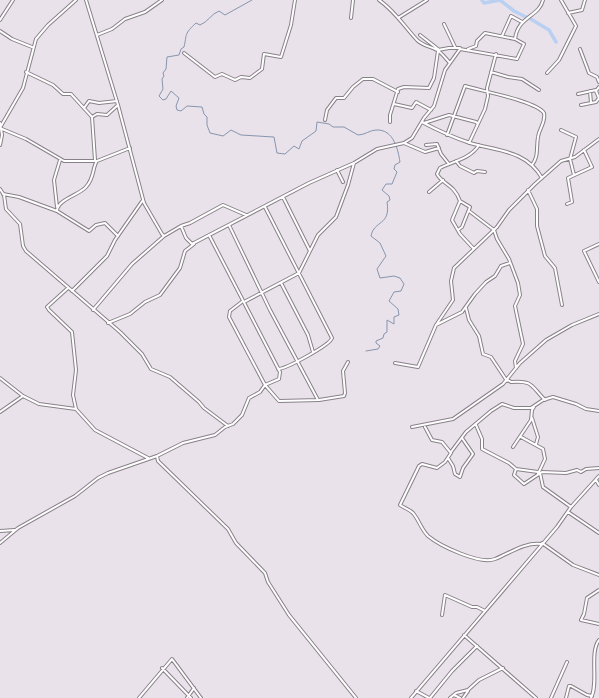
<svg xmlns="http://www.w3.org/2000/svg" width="599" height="698" font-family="Figtree,sans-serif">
	<rect width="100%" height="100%" fill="#eae2ea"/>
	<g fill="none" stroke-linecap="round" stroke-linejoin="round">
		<!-- stream -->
		<path stroke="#8695ae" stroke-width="1" d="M252 0 225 15 219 11C211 14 208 22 200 25L196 23C184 34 187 34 184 47L181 49 179 55 167 57 166 69 163 73 164 76 162 79 163 89 159 96 163 100 166 99 171 91 179 98 176 106 177 110 181 111 187 106 202 107 204 114 207 117V125L210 133 223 136 231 130 241 135 274 137 277 153 285 154 294 146 299 149 302 141 316 131 317 122 329 124 333 127H344L358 135C365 135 370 130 376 130 394 129 398 150 400 162L395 165 394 169 397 172 392 184H386L382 190 389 196 390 200 387 202C391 226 374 220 371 236L380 243 386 256 377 269 380 278 394 276 400 278 404 284 401 291 394 292 389 301 398 309 399 315 394 317V324L387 320V332L384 334 383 338 376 341V343L380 346 378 349 366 351"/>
		<!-- river -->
		<path stroke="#b9d0f2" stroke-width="3.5" d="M482 0 484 3 500 0 514 11 526 17
			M529 18 549 30 556 42"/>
		<defs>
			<path id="minor" d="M86 0 118 105 144 203 162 234 164 236 181 226 186 238 192 244 309 183 354 163 377 149 404 143 412 138 424 118 434 106 445 70 460 49 517 59 524 44 515 39C518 16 539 17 543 0
				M379 0C395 11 404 26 417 40 423 46 430 46 437 50 442 53 446 59 450 63
				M568 13 582 10 585 0
				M351 18 353 0
				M398 18 427 0
				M0 20 13 0
				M444 24 455 47
				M0 31 12 39 32 47
				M97 35 112 29 125 19 145 12 162 0
				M420 35 438 49
				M502 36 511 16 522 22
				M468 49 476 46 477 41 485 33 515 39
				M580 49 589 73 597 77 599 82
				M438 50 449 48H460
				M184 53 215 77 222 74 235 80 241 77 250 78 262 69 264 54 281 57 291 25 295 0
				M26 72 53 85 63 94H71L92 117
				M491 72 508 77 522 79 539 90
				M547 73 559 60 576 26 561 0
				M590 91 591 103
				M578 94 596 90
				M599 98 596 91 599 87
				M394 104 412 108 416 102 431 110
				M581 105 596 102 599 98
				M84 108 89 101 99 103 117 101
				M325 120 327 110 336 98H344L353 87 363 79H373L398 92
				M390 122V115L398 89 404 87 429 88 434 78 438 51
				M422 122C437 130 452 137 470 143 497 151 526 150 542 178
				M0 123 2 135 0 145
				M424 123 449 115 476 122 478 124
				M1 126 23 88 36 39 48 25 76 0
				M2 129 26 139 64 161H97
				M561 130 576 137 570 159 574 175
				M447 135 465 86C481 91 536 101 544 113 546 123 539 128 538 137 536 148 539 156 532 165
				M404 143 425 152 439 148
				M469 143 485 109 488 96 487 88 496 54
				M426 145 437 144 441 154 449 164
				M95 160 92 117 97 114 107 115 118 105
				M456 161 460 166 474 173 477 171 485 172
				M337 170 343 182
				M0 189 4 195 6 209 20 224 23 246 26 251 120 332 142 354 151 369 170 377 199 402 204 408 228 426
				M528 190 537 209V226L545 256 555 268 562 305
				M429 192 443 180
				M3 194 19 197 57 211 89 231 96 225 105 223 118 236
				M283 197 310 251
				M567 204 572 202 568 178 592 167 584 150
				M57 207 54 180 60 160
				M265 207 332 338C330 345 286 369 278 369
				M57 210C59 199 79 195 86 187 95 177 92 168 97 161L130 148
				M469 211 494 230 497 239 509 259 518 283 520 295 515 306 523 344 515 361 516 368
				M229 225 270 310 318 400
				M181 226 190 223 223 205 246 215
				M458 230 462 227 470 207 460 201
				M599 244 584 251 599 282
				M474 249 460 234 452 220 460 201C454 184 443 185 437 174L440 168C454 161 470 159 479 145
				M281 283 308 335 313 352
				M68 288 47 307 49 310 72 332 76 370 73 395 76 409 95 430 148 458
				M72 291 107 256 115 240 143 200
				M243 301 230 311 229 317 265 385 279 401 319 400 344 396 345 393 343 371 348 362
				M244 302 299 273 318 235 336 217 348 185 354 163
				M466 308 469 320 479 336 483 354 491 357 507 381
				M93 310 132 264 164 236
				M108 323 130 314 145 302 160 295 180 268 185 251 194 244
				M436 325 453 300 451 281 454 268 497 227 509 210 535 184 561 161 575 157 599 139
				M395 363 418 367 436 325 462 312 475 294 486 282 495 276 501 266 510 263
				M0 378 23 396 39 404 76 409
				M508 380 511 382C533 380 531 386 545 400
				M0 412 23 396
				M532 418 538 437 536 444
				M476 425 482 439V449L509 463 516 469 514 475 524 484 542 472 566 473 577 470 581 472 586 469 599 468
				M412 427 453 419 503 384 520 363 546 340 572 325 599 314
				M425 427 432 440 442 442 451 453 445 462 437 468 422 464 419 466 400 505C404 508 409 509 413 513 419 520 421 529 428 536 440 546 480 565 495 559 510 553 525 542 541 544
				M521 437 543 449 545 459 538 474
				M513 447 531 420 532 410 534 407
				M451 452 466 432 491 411 502 404 514 408H531L543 400 553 397 576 404 586 409 599 411
				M157 456 158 461 228 529 236 543 265 573 268 582 289 615 356 698
				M448 458 453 466 455 474 460 477 463 468 473 454 462 438
				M516 469 538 472
				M540 473 543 487 571 507
				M596 480 599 485
				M568 512 599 533
				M0 531 15 530
				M0 543 18 528 75 496 98 478 108 473 157 456 183 443 215 435 225 427 233 424 242 415 249 398 260 392 265 385 279 379 280 372 209 235
				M542 543 573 565 599 575
				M599 590 587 598 584 614 581 620 599 624
				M442 615 445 595 472 607H477L485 611
				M464 635 536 698
				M162 668 191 698
				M416 691 429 698
				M454 695 460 698
				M139 698 172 659 201 698
				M187 698 194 688
				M411 698 557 527 571 507 599 476
				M430 698 452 671 477 646
				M450 698 456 693 468 690 479 680 503 668
				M463 698 468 691
				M551 698 567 662
				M566 698 569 686H571L587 695 592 696
				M591 698C599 683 589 653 599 640"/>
		</defs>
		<!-- minor casing -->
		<use href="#minor" stroke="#898189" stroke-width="4"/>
		<!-- minor -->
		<use href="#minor" stroke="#fff" stroke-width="2"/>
	</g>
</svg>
